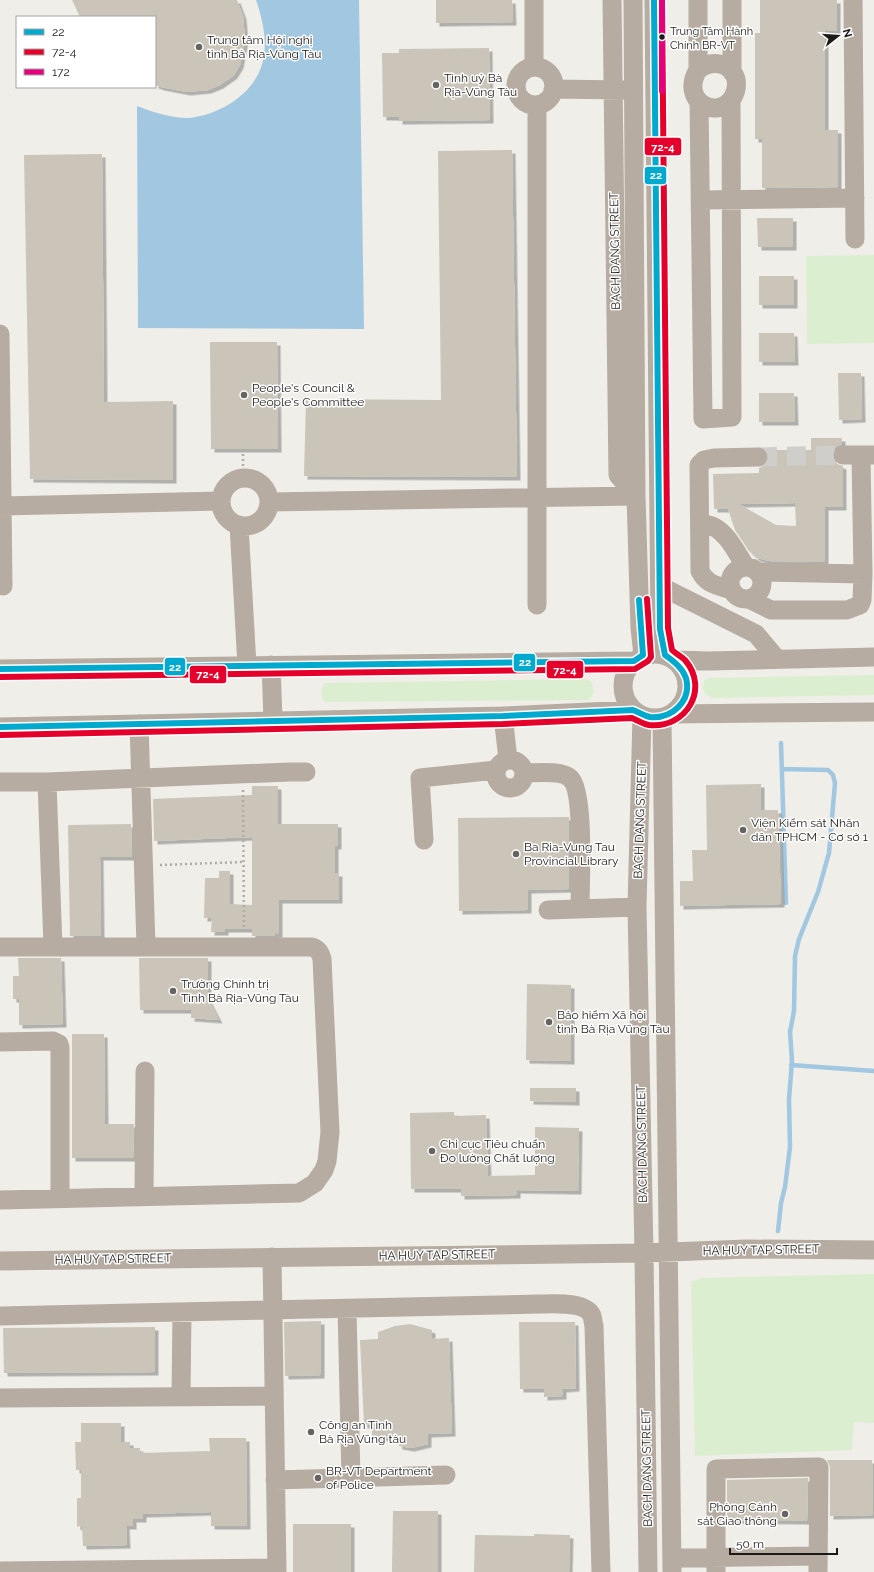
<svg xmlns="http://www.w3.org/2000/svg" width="874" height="1572" font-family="Raleway,sans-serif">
	<defs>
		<filter id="shadow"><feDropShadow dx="3.5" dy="3.5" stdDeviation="0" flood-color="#0004"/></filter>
	</defs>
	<rect width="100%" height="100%" fill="#efeee9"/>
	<!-- green -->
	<path fill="#dceed0" d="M874 255V343L807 344 806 256Z
		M874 675V695L714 698 706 695 703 688 704 681 709 678Z
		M585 679 592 682 594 693 589 700 325 702C320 695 320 691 325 683Z
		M874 1274V1423L854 1422 852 1450 695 1456 691 1282 702 1278Z"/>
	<!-- water -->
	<path fill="#a1c7e1" d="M256 0H359L364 329 138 328 137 106C153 112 170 118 188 118 202 117 219 111 231 103 271 77 270 41 256 0Z"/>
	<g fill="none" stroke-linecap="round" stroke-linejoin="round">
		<!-- stream -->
		<path stroke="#a1c7e1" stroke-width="4.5" d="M781 743 786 903
			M791 1065 874 1071
			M778 1231 781 1203 785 1187 790 1147 789 1099 792 1061 790 1032 794 1011 795 956 799 939 818 892 829 853 835 783 833 775 828 770 782 769"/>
	</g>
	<!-- building -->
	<path fill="#cac5b8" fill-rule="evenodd" filter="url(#shadow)" d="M72 0H237L243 16 245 39 240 65 234 75 220 85 208 90 187 92 161 87 155 85V17H80Z
		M436 0H512L513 22 436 23Z
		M760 0H837V31H825V130H838V187L762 188V139H755V33H760Z
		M489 48 490 120 399 121V117H383L382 53H399V49Z
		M512 150 517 477 304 476 306 399 441 400 438 151Z
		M102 154 104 402 173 401V480L30 479 24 155Z
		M757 218H793V247H758Z
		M759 276H794V305H759Z
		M759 333H794L795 362H759Z
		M210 342H277L278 449H211Z
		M838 373H861L862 419 839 420Z
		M759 393H794L795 422H759Z
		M811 438H842V444L837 446 834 449 832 455 833 460 837 464 843 466V507H825V562L769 561 757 558 749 551 735 530 728 509H714L713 474 759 473V468L764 466 768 462 769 456 767 450H811ZM795 503 796 526 776 525 739 504Z
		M761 784V810H778L781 904 680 906V881H693L692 850H707L706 785Z
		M252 786H278V824H338V846H335V873H339V900H279V934H275V936H252V929H225V932H211L212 918H204L205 878H219V871H230V904L252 905V837L154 841 153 799 252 795Z
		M569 817V889L528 890V910L459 911 458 818Z
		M131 824 132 857H100L101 936H70L68 825Z
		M18 958H61L63 1024 19 1025V999H13V976H19Z
		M139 958H208V999L219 1020 191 1018V1010H140Z
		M527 984 571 985V1061L526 1060Z
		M72 1034H104L105 1124H134L133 1158H72Z
		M530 1088H576V1102L530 1101Z
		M454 1112V1116L486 1115 488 1176 535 1175V1127L579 1128 578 1191 517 1190V1195L461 1196V1189H411L410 1113Z
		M321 1321V1375L285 1376 284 1322Z
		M519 1322H575L576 1388 563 1389V1396L544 1397V1389H520Z
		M410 1324 432 1330V1339L449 1338 452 1433 428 1434V1444L411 1448 399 1446 398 1438 372 1437V1424L364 1425 360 1340 378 1339V1332L395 1326Z
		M155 1327V1372L4 1373 3 1328Z
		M81 1423H121V1442H130V1448H140V1453L210 1451 209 1438H246L247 1526H211V1512L143 1514V1519H133V1526H126L127 1545 83 1546 82 1525 77 1527V1498H81V1470H76L75 1442H81Z
		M827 1460H872L873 1515 830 1516V1467Z
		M808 1478 807 1521 727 1520V1480Z
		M393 1511H438V1572H392Z
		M293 1524H351V1572H293Z
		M534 1534 570 1535 569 1572H474L475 1535 534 1536Z"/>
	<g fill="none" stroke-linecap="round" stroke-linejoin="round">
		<!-- minor-tunnel -->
		<path stroke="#cfceca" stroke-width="19" stroke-dasharray="19 10" stroke-linecap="butt" d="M758 457 843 455"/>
		<!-- path -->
		<path stroke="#b2aba3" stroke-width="2.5" stroke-dasharray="2 3" stroke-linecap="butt" d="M243 449V478
			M243 790 244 931
			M160 865 243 862"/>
		<!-- minor -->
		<path stroke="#b6aca1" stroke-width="19" d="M534 0V67
			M612 0 618 475 636 496
			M633 0 636 496 640 628 643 655
			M654 0 660 629 665 655
			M698 0V70C679 101 718 122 733 97 736 92 737 85 736 79 730 61 711 60 698 70
			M732 0V72
			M853 0 855 239
			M516 86a19 19 0 1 1 38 0a19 19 0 1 1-38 0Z
			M553 89 625 90
			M699 101 703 419 732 417 731 101
			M537 105V605
			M700 200 855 198
			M0 334 3 586
			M843 455H873
			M221 502a24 24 0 1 1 48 0a24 24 0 1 1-48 0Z
			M269 502 636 496
			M2 506 221 501
			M700 523C704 524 709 525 712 526 728 533 737 554 746 567
			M239 525 247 666
			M730 583a16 16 0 1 1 32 0a16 16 0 1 1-32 0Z
			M758 572 863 574
			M660 586 756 634 777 659
			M731 590C717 585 707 585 700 571L699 465 704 460 714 458 758 457
			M749 599 771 610H847L860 605 862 600 863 574 861 455
			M623 686a32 32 0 1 1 64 0a32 32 0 1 1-64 0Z
			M675 660 709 661 874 657
			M271 665 273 720
			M0 669 634 661
			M672 714 874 712
			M503 716 508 759
			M642 716 637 907 644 1253 648 1572
			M662 718 672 1572
			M139 724 146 946
			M0 727 503 716 633 710
			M496 774a14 14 0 1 1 28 0a14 14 0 1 1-28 0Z
			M525 773C536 773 562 770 570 778 585 790 580 886 580 909
			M0 782H47L289 772H306
			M47 782 53 947
			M424 840 420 778 496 770
			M548 910 637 907
			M0 947H312C318 949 320 952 322 959L330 1132 327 1161 324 1170 315 1183 299 1193 0 1200
			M0 1042 53 1041 59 1044 60 1048V1199
			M144 1197 145 1071
			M272 1257 277 1572
			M0 1261 644 1253 747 1249 874 1250
			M347 1309 351 1478
			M0 1316 539 1304C553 1304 586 1301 592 1316 593 1319 593 1323 594 1326L601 1572
			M181 1396 182 1312
			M0 1398 274 1396
			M275 1480 446 1475
			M672 1558 818 1556
			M0 1571 277 1568
			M716 1572V1469L819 1467 818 1572"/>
		<defs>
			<path id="bus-1" d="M0 669 634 661 643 655 639 600
				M0 727 503 716 633 710C638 712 645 716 650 717 672 719 692 701 686 678 682 667 673 661 665 655L660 629 654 0"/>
			<path id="bus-2" d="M0 677 635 669 648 661 651 657 647 599
				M0 735 503 724 632 718C637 720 643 724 649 725 686 729 710 689 685 660 681 656 676 654 672 650L668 628 662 0"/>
			<path id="bus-3" d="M662 0V91"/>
		</defs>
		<!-- bus-1 casing -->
		<use href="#bus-1" stroke="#fff" stroke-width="9"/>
		<!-- bus-2 casing -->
		<use href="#bus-2" stroke="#fff" stroke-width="9"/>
		<!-- bus-3 casing -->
		<use href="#bus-3" stroke="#fff" stroke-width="9"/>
		<!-- bus-1 -->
		<use href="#bus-1" stroke="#00a9ce" stroke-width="6"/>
		<!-- bus-2 -->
		<use href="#bus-2" stroke="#e4002b" stroke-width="6"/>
		<!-- bus-3 -->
		<use href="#bus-3" stroke="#e5007d" stroke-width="6"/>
	</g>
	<!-- markers -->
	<circle fill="#1b1a17" stroke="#fff" stroke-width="1.5" cx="662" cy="37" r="3.5"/>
	<g fill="#656460" stroke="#fff" stroke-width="1.5">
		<circle cx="199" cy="47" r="4"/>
		<circle cx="436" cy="85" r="4"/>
		<circle cx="244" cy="395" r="4"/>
		<circle cx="743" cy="830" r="4"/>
		<circle cx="516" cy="854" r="4"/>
		<circle cx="173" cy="991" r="4"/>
		<circle cx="549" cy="1022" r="4"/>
		<circle cx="432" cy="1151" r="4"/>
		<circle cx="311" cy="1432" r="4"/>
		<circle cx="318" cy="1478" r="4"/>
		<circle cx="785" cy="1514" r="4"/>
	</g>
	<g text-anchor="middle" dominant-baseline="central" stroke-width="3" stroke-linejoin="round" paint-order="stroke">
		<!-- bus labels -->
		<g font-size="11" fill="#1b1a17" stroke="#fff" text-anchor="start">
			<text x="670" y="31">Trung Tâm Hành<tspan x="670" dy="14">Chính BR-VT</tspan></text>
		</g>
		<!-- poi labels -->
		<g font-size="12" fill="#1b1a17" stroke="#fff" text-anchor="start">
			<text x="207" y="40">Trung tâm Hội nghị<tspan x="207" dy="14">tỉnh Bà Rịa-Vũng Tàu</tspan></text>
			<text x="444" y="78">Tỉnh uỷ Bà<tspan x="444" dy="14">Rịa-Vũng Tàu</tspan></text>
			<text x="252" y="388">People's Council &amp;<tspan x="252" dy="14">People's Committee</tspan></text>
			<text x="751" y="823">Viện Kiểm sát Nhân<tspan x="751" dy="14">dân TPHCM - Cơ sở 1</tspan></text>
			<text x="524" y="847">Ba Ria-Vung Tau<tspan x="524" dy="14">Provincial Library</tspan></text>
			<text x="181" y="984">Trường Chính trị<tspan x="181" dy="14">Tỉnh Bà Rịa-Vũng Tàu</tspan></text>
			<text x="557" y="1015">Bảo hiểm Xã hội<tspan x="557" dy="14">tỉnh Bà Rịa Vũng Tàu</tspan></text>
			<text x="440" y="1144">Chi cục Tiêu chuẩn<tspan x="440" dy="14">Đo lường Chất lượng</tspan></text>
			<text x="319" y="1425">Công an Tỉnh<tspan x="319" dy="14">Bà Rịa Vũng tàu</tspan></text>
			<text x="326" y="1471">BR-VT Department<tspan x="326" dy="14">of Police</tspan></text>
			<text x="777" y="1507" text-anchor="end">Phòng Cảnh<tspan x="777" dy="14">sát Giao thông</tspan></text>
		</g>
		<!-- street labels -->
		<g font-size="12" fill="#1b1a17" stroke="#fff">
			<text transform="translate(615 251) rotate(-91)">BACH DANG STREET</text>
			<text transform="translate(640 820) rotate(-88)">BACH DANG STREET</text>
			<text transform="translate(642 1144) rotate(-91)">BACH DANG STREET</text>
			<text transform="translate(761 1250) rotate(-1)">HA HUY TAP STREET</text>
			<text transform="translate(437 1255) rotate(-1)">HA HUY TAP STREET</text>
			<text transform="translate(113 1259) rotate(-1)">HA HUY TAP STREET</text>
			<text transform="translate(647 1468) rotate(-91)">BACH DANG STREET</text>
		</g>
	</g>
	<g stroke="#fff" stroke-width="1.5">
		<rect x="644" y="137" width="38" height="19" rx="4" fill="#e4002b"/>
		<rect x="644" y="166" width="23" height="19" rx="4" fill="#00a9ce"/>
		<rect x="513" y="653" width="23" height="19" rx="4" fill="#00a9ce"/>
		<rect x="164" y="657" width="22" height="19" rx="4" fill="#00a9ce"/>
		<rect x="546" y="660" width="38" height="19" rx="4" fill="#e4002b"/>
		<rect x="189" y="665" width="38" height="19" rx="4" fill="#e4002b"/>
	</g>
	<g font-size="11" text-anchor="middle" font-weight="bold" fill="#fff">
		<text x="663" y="151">72-4</text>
		<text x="656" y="179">22</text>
		<text x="525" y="666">22</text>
		<text x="175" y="671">22</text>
		<text x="565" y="674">72-4</text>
		<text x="208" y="678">72-4</text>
	</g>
	<!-- legend -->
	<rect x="16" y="16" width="140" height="72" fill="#ffffff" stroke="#a4a3a2"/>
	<rect x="24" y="29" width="20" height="6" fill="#00a9ce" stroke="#a4a3a2"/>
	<text x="52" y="36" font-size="12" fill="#1b1a17">22</text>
	<rect x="24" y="49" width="20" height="6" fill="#e4002b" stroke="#a4a3a2"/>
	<text x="52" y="56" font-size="12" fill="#1b1a17">72-4</text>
	<rect x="24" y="69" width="20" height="6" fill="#e5007d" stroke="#a4a3a2"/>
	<text x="52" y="76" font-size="12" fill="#1b1a17">172</text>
	<!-- north arrow -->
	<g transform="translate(838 36) rotate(73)" stroke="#ffffff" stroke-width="3" paint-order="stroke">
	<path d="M0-3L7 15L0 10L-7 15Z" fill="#1b1a17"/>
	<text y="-6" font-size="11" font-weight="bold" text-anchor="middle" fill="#1b1a17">N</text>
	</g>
	<!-- scale -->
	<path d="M730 1548v6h107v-6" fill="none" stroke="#1b1a17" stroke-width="2"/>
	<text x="736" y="1548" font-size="12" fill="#1b1a17" stroke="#ffffff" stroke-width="3" paint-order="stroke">50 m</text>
</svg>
